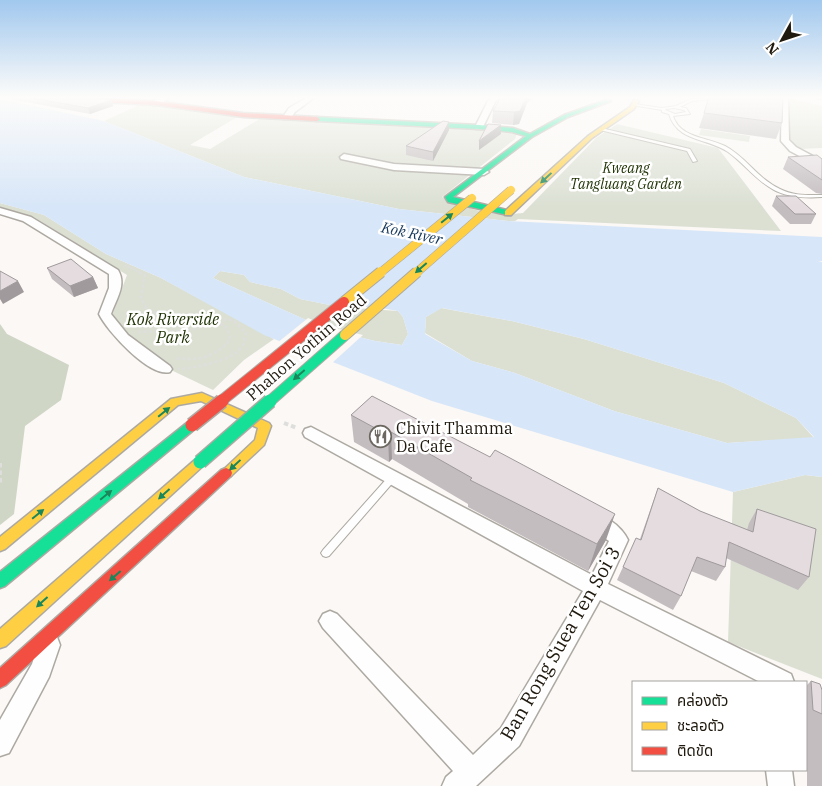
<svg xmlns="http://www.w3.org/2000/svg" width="822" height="786" font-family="'IBM Plex Serif','Noto Sans Thai',serif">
	<rect width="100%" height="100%" fill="#fbf8f5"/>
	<!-- green -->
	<path fill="#dbe0d3" d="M787 97 822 106V148L798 149 791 144 788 136Z
		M142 104 239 116 190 145 210 149 261 118 467 129 517 134 515 139 442 197C471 210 491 217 523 213L596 138 617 124 718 148 781 231 518 219 515 221H508L399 209 244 177 104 121Z
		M701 129 750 136 749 142 699 135Z
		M0 203 44 215 106 254 161 278 274 339 244 360 213 390 150 360 109 324 127 275 34 217 0 209Z
		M220 271 244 275 250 282 281 289 300 299 340 307 398 311 403 317 408 334 402 345 375 341 326 329 213 278Z
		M441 308 512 321 584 339 724 383 796 418 814 438 727 443 614 411 515 373 472 361 425 333 426 317Z
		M805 475 822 477V679L728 642 733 492Z"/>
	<!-- forest -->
	<path fill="#cfd6c5" d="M0 324 7 334 69 365 61 400 25 426 14 514 0 525Z"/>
	<!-- water -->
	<path fill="#d7e6f8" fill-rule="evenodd" d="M0 99 104 121 244 177 399 209 508 221 822 237V261H818L822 262V477L805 475 733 492 432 401 264 335 161 278 106 254 44 215 0 203ZM220 271 244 275 250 282 281 289 300 299 340 307H376L398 311 403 317 408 334 402 345 375 341 326 329 213 278ZM442 308 512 321 584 339 724 383 796 418 814 437 727 443 614 411 515 373 472 361 425 334 426 317Z"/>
	<!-- pier -->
	<path fill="#fbf8f5" d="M308 318 327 326 363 335 331 364 277 343Z"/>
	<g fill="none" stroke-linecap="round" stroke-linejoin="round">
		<defs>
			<path id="lane" d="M721 97H733L692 101 680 107 686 108 690 114 673 116C680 138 707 137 725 146 746 157 758 179 780 189 793 196 808 195 822 195V197C807 198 791 198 776 191 757 182 745 164 728 152 708 138 677 142 669 114L662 112V110L632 105 634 104 662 108 676 106 691 99ZM674 108 684 110 686 112 675 114 665 110 666 109Z
				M815 97H822V99L816 98Z
				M601 128 690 149 697 161 693 162 687 151 600 130V128Z
				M393 474 396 475 397 477 396 479 329 556 326 557 323 556 321 553 323 550 390 475Z"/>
			<path id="street" d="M162 97H170L159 105H153V101Z
				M308 97H315L295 112 290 119H284L283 117 289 108Z
				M493 97H500L495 102 482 129H476L475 127 488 101Z
				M782 97H788L789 140 796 147 822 161V168L790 151 781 141Z
				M344 154 394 164 484 169 489 172 484 175 394 170 341 159 340 157Z
				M0 208 31 217 118 270C127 285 116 299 111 314L128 335 170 366 172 369 170 372C150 378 107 331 99 314L109 288V274L23 221 0 214Z
				M311 427 592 575 609 541 585 525 583 520 585 515C601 509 622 527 628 540L608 584 791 674 794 682H760L600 600 519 746 476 786H442L446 777 453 771 323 628 319 621 323 614 330 611 337 614 473 755 501 728 583 591 305 437 303 433 305 429Z
				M49 634 57 637 60 645 49 677 9 753 0 756V720L32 664 41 637Z
				M766 770H792L794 786H768Z"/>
			<path id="fast" d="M606 100 611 101 568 117 532 137 453 197 511 211V215H508L448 202 445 197 526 136 512 132 479 129 317 121 314 119 317 117 479 125 513 128 530 134 564 115Z
				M192 421 196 422 198 425 196 428 5 586 0 588V572L188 422Z"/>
			<path id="slow" d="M634 100 639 101 634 109 592 138 511 215H505V211L588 136 630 107Z
				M202 393 269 423 271 426 264 445 231 476 226 478 221 476 220 473 255 440 258 428 201 401 178 405 5 549 0 551V537L171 399Z
				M200 457 204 459 206 462 204 465 6 646 0 648V629L196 459Z"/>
			<path id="jam" d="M81 97 156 101 243 113 317 117 320 119 317 121 243 117 156 105 100 102Z
				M226 468 231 470 232 473 231 476 6 685 0 688V668L221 470Z"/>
		</defs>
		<!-- lane casing -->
		<use href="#lane" stroke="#ada9a2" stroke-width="2"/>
		<!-- street casing -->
		<use href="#street" stroke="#ada9a2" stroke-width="3"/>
		<!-- fast casing -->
		<use href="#fast" stroke="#ada9a2" stroke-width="3"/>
		<!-- slow casing -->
		<use href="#slow" stroke="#ada9a2" stroke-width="3"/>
		<!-- jam casing -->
		<use href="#jam" stroke="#ada9a2" stroke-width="3"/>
		<!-- path-far2 -->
		<path stroke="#dededc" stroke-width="2" stroke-dasharray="2 1" stroke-linecap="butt" d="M125 265 141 273"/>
		<!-- path-far1 -->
		<path stroke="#dededc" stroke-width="2.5" stroke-dasharray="3 2.5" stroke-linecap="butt" d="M139 272 145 275 141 297 147 310 168 317 233 320 246 333C245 337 245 341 243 345 234 361 195 368 178 369
			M138 332 180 331 221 324 228 329 230 340C214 358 197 361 174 358"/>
		<!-- path -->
		<path stroke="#dededc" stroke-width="4" stroke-dasharray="4.5 3" stroke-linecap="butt" d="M284 423 297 428
			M0 463V485"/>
		<!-- lane -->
		<use href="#lane" fill="#fefefe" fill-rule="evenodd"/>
		<!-- street -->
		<use href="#street" fill="#fefefe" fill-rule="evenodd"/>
		<!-- fast -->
		<use href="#fast" fill="#16e098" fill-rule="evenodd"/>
		<!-- slow -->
		<use href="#slow" fill="#ffcf43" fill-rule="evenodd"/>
		<!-- jam -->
		<use href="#jam" fill="#f24e42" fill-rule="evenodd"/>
		<defs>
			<path id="fast-bridge-far1" d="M269 402 345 335"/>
			<path id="fast-bridge" d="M200 462 270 401"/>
			<path id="slow-bridge-far1" d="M380 273 472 198
				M416 273 511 190"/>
			<path id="slow-bridge" d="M344 302 381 272
				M345 335 417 272"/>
			<path id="jam-bridge-far1" d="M220 402 344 302"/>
			<path id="jam-bridge" d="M192 425 222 401"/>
		</defs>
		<!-- fast-bridge-far1 casing -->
		<use href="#fast-bridge-far1" stroke="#ada9a2" stroke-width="12" stroke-linecap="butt"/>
		<!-- fast-bridge casing -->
		<use href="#fast-bridge" stroke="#ada9a2" stroke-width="16" stroke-linecap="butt"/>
		<!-- slow-bridge-far1 casing -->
		<use href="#slow-bridge-far1" stroke="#ada9a2" stroke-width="9" stroke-linecap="butt"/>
		<!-- slow-bridge casing -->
		<use href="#slow-bridge" stroke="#ada9a2" stroke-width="12" stroke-linecap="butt"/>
		<!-- jam-bridge-far1 casing -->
		<use href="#jam-bridge-far1" stroke="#ada9a2" stroke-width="12" stroke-linecap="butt"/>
		<!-- jam-bridge casing -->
		<use href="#jam-bridge" stroke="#ada9a2" stroke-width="16" stroke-linecap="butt"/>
		<!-- fast-bridge-far1 -->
		<use href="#fast-bridge-far1" stroke="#16e098" stroke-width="10"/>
		<!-- fast-bridge -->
		<use href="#fast-bridge" stroke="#16e098" stroke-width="13"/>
		<!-- slow-bridge-far1 -->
		<use href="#slow-bridge-far1" stroke="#ffcf43" stroke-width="8"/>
		<!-- slow-bridge -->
		<use href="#slow-bridge" stroke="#ffcf43" stroke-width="10"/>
		<!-- jam-bridge-far1 -->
		<use href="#jam-bridge-far1" stroke="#f24e42" stroke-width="10"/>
		<!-- jam-bridge -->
		<use href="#jam-bridge" stroke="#f24e42" stroke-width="13"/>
	</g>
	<!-- wall -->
	<path fill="#c4bdc0" d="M0 97H89L111 100 113 106 90 114Z
		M527 103 519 124 513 125 492 123 493 111Z
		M704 113 782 123 776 139 699 128Z
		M449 122V130L433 161 406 155V146Z
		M788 157 822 159V194L816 193 783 169Z
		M776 196 816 214 811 224H790L772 206Z
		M47 268 93 277 98 288 74 297 52 279Z
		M372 396 606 540 588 571 468 507V504L392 459 389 462 354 442 351 415Z
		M658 488 700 511 747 530 749 523 757 509 809 577 798 590 726 558 725 567 716 581 691 571 681 596 673 610 617 580 623 567 640 539 653 502Z
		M811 681 822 690V786H807V730L806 729V686Z"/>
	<!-- shaded-wall -->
	<path fill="#a09a9c" d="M526 97H535L527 103 519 124 513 125 514 112Z
		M111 100 113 106 90 114 88 108Z
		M449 122V130L433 161V152Z
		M501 125V134L479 150V141Z
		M93 277 98 288 74 297 70 286Z
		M18 281 24 292 3 304 0 299V291Z
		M391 432 392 459 389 462 388 435Z
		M615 514 606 540 588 571 597 544Z"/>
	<!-- building -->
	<path fill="#e4dcdf" stroke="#a09a9c" d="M26 97H89L111 100 88 108Z
		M501 97H526L520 111 514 112 493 111Z
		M709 97H781L780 98H783L782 123 704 113Z
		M443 121 449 122 433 152 406 146Z
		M488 124 501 125 479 141Z
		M817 155 822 159V180L788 157Z
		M776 196H796L816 214H795Z
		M71 259 93 277 70 286 47 268Z
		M0 271 18 281 0 291Z
		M372 396 490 457 495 450 615 514 597 544 470 480 472 478 391 432 388 435 351 415Z
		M658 488 700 511 753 532 757 509 816 529 809 577 729 542 725 567 697 557 681 596 623 567 636 538 641 540Z
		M811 681 820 684 822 690V714L813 710Z"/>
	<!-- one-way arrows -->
	<defs><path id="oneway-solid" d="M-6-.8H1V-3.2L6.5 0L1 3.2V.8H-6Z" transform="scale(1.25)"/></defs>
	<g fill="#1a865a">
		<use href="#oneway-solid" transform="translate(546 178) rotate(137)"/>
		<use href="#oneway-solid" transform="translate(447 218) rotate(-39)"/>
		<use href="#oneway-solid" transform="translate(421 268) rotate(139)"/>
		<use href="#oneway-solid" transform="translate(299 375) rotate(139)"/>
		<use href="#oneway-solid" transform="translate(164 412) rotate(-39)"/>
		<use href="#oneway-solid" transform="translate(235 465) rotate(137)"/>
		<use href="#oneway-solid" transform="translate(164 494) rotate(138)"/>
		<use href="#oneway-solid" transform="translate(106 495) rotate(-39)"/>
		<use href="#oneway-solid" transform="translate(38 514) rotate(-39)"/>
		<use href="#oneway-solid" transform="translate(115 576) rotate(139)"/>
		<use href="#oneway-solid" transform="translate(42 602) rotate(138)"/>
	</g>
	<!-- sky -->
	<linearGradient id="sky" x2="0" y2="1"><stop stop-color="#a1c8ee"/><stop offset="0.47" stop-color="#fdfcfa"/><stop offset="1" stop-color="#fdfcfa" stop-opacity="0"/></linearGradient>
	<rect width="822" height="207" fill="url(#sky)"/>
	<!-- icons -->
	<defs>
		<symbol id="restaurant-ring" viewBox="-11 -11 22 22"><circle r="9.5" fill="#fff" stroke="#6c675f" stroke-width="1.5"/><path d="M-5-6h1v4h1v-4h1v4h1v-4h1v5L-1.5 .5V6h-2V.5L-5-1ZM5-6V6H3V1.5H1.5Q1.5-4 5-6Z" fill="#6c675f"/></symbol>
	</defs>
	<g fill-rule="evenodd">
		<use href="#restaurant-ring" x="368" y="424" width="25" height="25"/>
	</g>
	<g text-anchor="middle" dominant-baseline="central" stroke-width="5" stroke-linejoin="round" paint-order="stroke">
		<!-- far-park labels -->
		<g font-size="14" font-style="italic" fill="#1e3103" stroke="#fff">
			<text x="626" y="168">Kweang<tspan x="626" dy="16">Tangluang Garden</tspan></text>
		</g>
		<!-- far-water labels -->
		<g font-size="15" font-style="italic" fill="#143659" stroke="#fff">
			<text transform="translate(412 233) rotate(12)">Kok River</text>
		</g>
		<!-- park labels -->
		<g font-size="16" font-style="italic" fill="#1e3103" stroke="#fff">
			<text x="173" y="319">Kok Riverside<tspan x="173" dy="18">Park</tspan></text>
		</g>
		<!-- street labels -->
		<g font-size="16" fill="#1f190e" stroke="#fff">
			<text transform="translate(306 347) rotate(-41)">Phahon Yothin Road</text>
		</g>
		<!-- poi labels -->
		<g font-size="16" fill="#1f190e" stroke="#fff" text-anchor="start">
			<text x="396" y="428">Chivit Thamma<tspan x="396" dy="18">Da Cafe</tspan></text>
		</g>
		<!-- near-street labels -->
		<g font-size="19" fill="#1f190e" stroke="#fff">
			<text transform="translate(560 643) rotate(-60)">Ban Rong Suea Ten Soi 3</text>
		</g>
	</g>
	<!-- legend -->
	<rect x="632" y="681" width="175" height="90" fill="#ffffff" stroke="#a5a39f"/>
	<rect x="642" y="697" width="25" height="8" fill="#16e098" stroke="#a5a39f"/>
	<text x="677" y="706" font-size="15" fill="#1f190e">คล่องตัว</text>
	<rect x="642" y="722" width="25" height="8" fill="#ffcf43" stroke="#a5a39f"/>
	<text x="677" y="731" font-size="15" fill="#1f190e">ชะลอตัว</text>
	<rect x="642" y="747" width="25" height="8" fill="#f24e42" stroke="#a5a39f"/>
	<text x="677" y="756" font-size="15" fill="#1f190e">ติดขัด</text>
	<!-- north arrow -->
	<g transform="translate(782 40) rotate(230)" stroke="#ffffff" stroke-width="4" paint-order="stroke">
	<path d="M0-4L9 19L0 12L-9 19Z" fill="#1f190e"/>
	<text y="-8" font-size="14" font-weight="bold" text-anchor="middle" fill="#1f190e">N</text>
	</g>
</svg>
